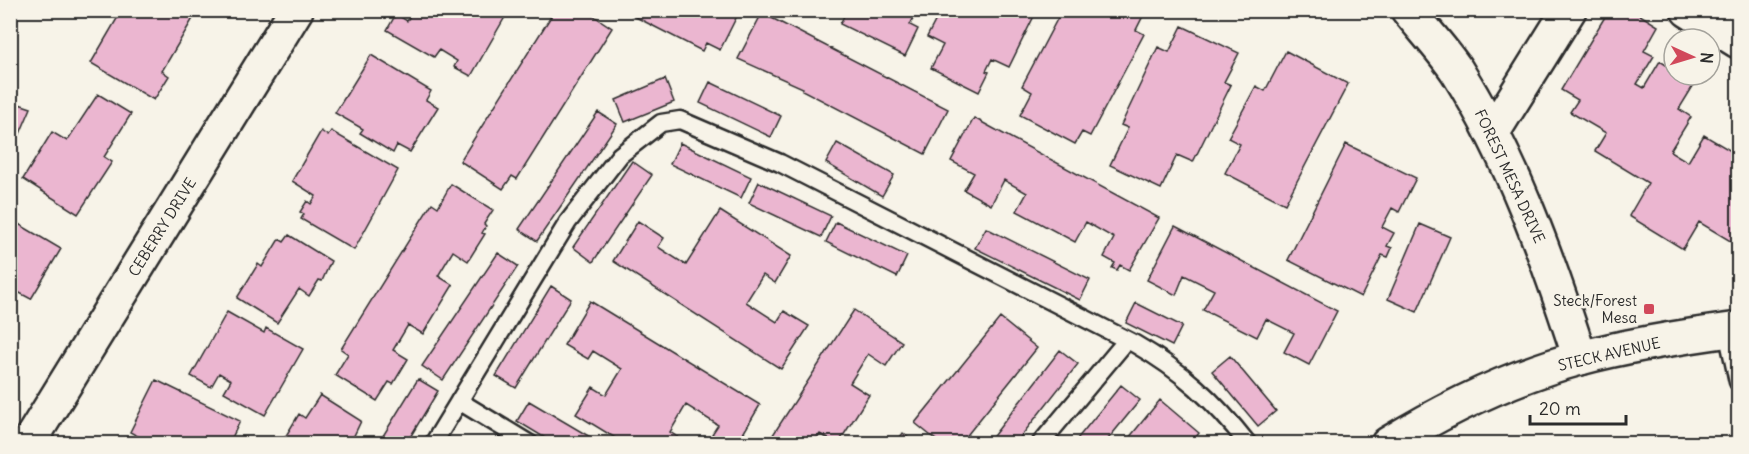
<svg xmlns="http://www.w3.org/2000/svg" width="1749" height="454" font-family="Delius,sans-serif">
	<rect width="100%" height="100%" fill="#f7f3e8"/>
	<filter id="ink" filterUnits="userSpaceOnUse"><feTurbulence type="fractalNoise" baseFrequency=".0167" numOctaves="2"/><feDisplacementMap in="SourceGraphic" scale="12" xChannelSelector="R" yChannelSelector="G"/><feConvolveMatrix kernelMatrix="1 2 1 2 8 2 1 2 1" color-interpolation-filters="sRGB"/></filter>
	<g filter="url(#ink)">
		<!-- building -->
		<path fill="#ebb6d0" stroke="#2b2b2b" stroke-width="1.5" d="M122 10H198L162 71 169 76 154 100 91 63Z
			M413 10H509L471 76 454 67 457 61 439 50 434 57 387 30 396 14 407 21Z
			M555 10H585L612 28 517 179 512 176 503 189 460 161Z
			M622 10H740L720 50 706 43 702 51Z
			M847 10H923L920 18 915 15 910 25 918 29 905 56 840 24Z
			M941 10H1037L1009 67 992 59 986 71 989 72 979 92 931 68 943 45 927 37Z
			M1062 10H1146L1136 30 1144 34 1090 136 1082 132 1075 144 1020 115 1032 92 1022 86Z
			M1609 10H1632L1658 26 1644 51 1654 56 1637 84 1644 88 1660 61 1674 70V75H1682L1695 83 1679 109 1691 117 1670 151 1688 162 1704 135 1736 154 1738 150V231L1732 242 1699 222 1683 249 1629 216 1648 183 1595 151 1606 133 1570 112 1578 100 1561 90Z
			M762 13 948 109 925 154 802 90 803 88 738 59Z
			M1182 26 1239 53 1224 82 1231 85 1193 162 1177 155 1161 189 1110 165 1128 128 1121 125 1158 47 1169 52Z
			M1286 51 1348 84 1285 204 1225 173 1240 144 1228 138 1256 86 1265 91Z
			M371 55 431 91 426 100 438 107 410 152 397 145 393 153 360 133 363 129 335 113Z
			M665 79 674 102 625 122 616 100Z
			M710 82 781 116 771 137 700 103Z
			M98 94 131 114 104 157 112 162 78 214 23 179 52 132 67 141Z
			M10 101 31 108 19 136 10 133Z
			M598 112 617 124 537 241 519 229Z
			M974 118 1159 218 1129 270 1120 265 1117 270 1112 268 1115 263 1104 257 1114 238 1086 222 1075 242 1017 211 1027 193 1004 180 991 205 964 190 974 173 951 161Z
			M321 131 328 136 331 131 398 170 354 250 301 219 304 214 300 212 307 201 311 204 316 196 292 181Z
			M680 143 751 177 741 198 670 164Z
			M837 143 894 175 882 196 826 163Z
			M1346 144 1416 178 1399 212 1392 208 1382 227 1394 233 1387 246 1392 248 1388 257 1382 255 1361 297 1288 260Z
			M632 161 652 175 593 262 573 247Z
			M759 182 831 216 821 237 749 203Z
			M451 184 493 210 484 224 486 226 482 233 485 234 468 261 453 251 438 276 453 285 423 334 408 325 393 350 408 359 393 384 389 382 377 401 335 375 348 354 341 349 432 203 438 207Z
			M720 211 791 256 775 283 763 275 746 302 777 322 784 311 809 326 781 369 613 261 638 221 664 238 658 247 686 265Z
			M10 219 61 249 31 299 16 291 10 300Z
			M836 222 907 256 897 277 826 242Z
			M1420 224 1450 237 1417 312 1388 299Z
			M1175 226 1337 311 1309 365 1284 352 1294 333 1266 319 1257 337 1203 310 1214 290 1184 275 1176 295 1147 280Z
			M986 228 1090 280 1080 300 975 248Z
			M289 235 331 261 322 281 319 280 309 296 299 289 277 323 237 298 258 264 262 267 279 239 284 242Z
			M498 253 518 266 443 380 422 366Z
			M551 286 571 299 516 388 496 376Z
			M590 301 760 405 737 444H727L712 434 718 425 686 405 670 432 682 440 680 444H625L576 414 593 387 606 395 622 369 593 351 588 359 564 345Z
			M1136 303 1182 326 1172 346 1126 323Z
			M854 310 902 342 886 366 868 354 850 383 869 395 838 444 820 434 814 444H767Z
			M227 312 264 333 266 328 303 349 265 415 224 392 231 380 219 373 211 387 191 376Z
			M1000 318 1037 348 960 444H941L915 423Z
			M1060 350 1078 364 1015 444H987Z
			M1230 356 1276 411 1258 426 1212 371Z
			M418 379 438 391 406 444H378Z
			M156 380 240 421 229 444H152L130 432Z
			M1121 385 1140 400 1104 444H1073Z
			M320 395 361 421 350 444H281L299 414 305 418Z
			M1160 400 1199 433 1191 444H1124Z
			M529 401 597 441 595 444H555L517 421Z
			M903 433 915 444H895Z"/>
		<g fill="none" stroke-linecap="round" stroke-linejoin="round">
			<defs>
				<path id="lane" d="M1727 331 1738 382
					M459 401 530 444
					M433 444 568 222 620 155 661 123 680 120 780 163 1135 344C1182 371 1214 400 1248 444
					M1040 444 1127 340"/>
				<path id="street" d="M1408 10C1424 30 1443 50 1457 71 1513 160 1548 259 1580 358
					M1688 10 1738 41
					M1493 132 1569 10
					M28 444 296 10"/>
				<path id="secondary" d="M1388 444C1447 408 1513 376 1580 358 1632 344 1686 336 1738 329"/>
			</defs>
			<!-- lane casing -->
			<use href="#lane" stroke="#2b2b2b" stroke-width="21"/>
			<!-- street casing -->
			<use href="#street" stroke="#2b2b2b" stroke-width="38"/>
			<!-- secondary casing -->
			<use href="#secondary" stroke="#2b2b2b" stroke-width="38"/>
			<!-- lane -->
			<use href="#lane" stroke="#f7f3e8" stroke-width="16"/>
			<!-- street -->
			<use href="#street" stroke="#f7f3e8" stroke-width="33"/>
			<!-- secondary -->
			<use href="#secondary" stroke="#f7f3e8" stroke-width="33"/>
		</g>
	</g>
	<!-- markers -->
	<rect fill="#d1495b" stroke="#f7f3e8" stroke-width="2" x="1643" y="303" width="12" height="12" rx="3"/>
	<g text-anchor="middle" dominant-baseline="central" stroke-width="5" stroke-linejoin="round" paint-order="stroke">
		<!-- street labels -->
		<g font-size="15" fill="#2b2b2b" stroke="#f7f3e8">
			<text transform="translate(1510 176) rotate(65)">FOREST MESA DRIVE</text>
			<text transform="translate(162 227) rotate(-58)">CEBERRY DRIVE</text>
			<text transform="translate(1609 354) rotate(-13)">STECK AVENUE</text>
		</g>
		<!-- poi labels -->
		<g font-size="15" fill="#2b2b2b" stroke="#f7f3e8" text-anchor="end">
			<text x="1637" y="300">Steck/Forest<tspan x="1637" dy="17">Mesa</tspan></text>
		</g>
	</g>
	<!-- margin -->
	<rect width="1749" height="454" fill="none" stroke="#f7f3e8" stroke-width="36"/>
	<rect x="18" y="18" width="1713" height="418" fill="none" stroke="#2b2b2b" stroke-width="2" filter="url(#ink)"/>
	<!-- north arrow -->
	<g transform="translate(1692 57) rotate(94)"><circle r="28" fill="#f7f3e8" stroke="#a5a39c" stroke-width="1.5"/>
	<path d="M0-4.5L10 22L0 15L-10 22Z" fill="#d1495b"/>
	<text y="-9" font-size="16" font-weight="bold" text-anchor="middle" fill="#2b2b2b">N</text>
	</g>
	<!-- scale -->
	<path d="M1530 415v9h96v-9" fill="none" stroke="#2b2b2b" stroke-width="3"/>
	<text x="1539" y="415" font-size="18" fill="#2b2b2b" stroke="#f7f3e8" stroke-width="4.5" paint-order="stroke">20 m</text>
</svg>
